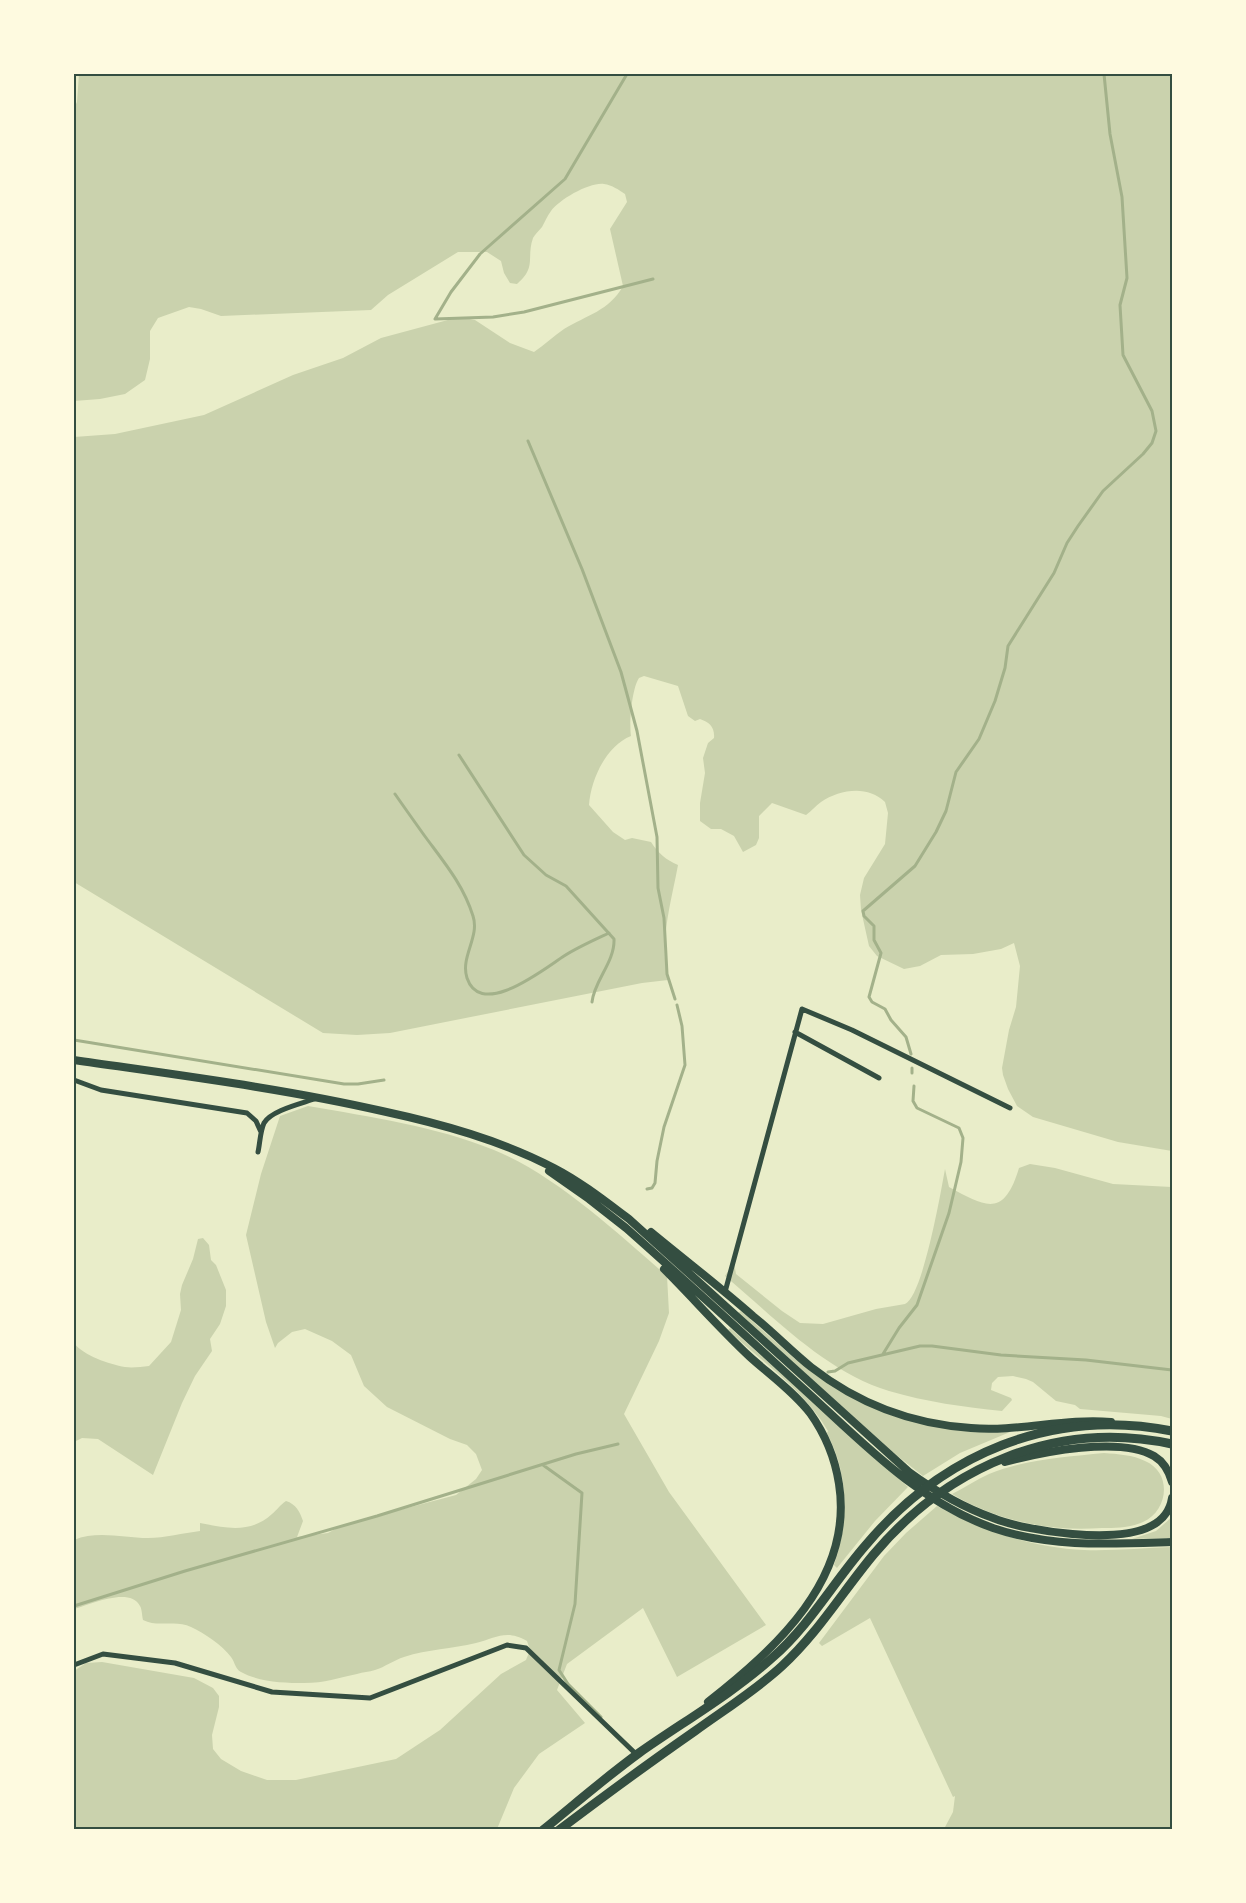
<svg xmlns="http://www.w3.org/2000/svg" width="1246" height="1903" font-family="'DM Sans',sans-serif">
	<rect width="100%" height="100%" fill="#e9edc9"/>
	<!-- green -->
	<path fill="#cad2ad" d="M79 74H1172V1151L1118 1142 1033 1117 1017 1106 1008 1089 1003 1075 1002 1068 1009 1030 1016 1007 1020 966 1014 943 1001 949 973 954 941 955 920 966 904 969 877 956 869 946 861 910 860 895 864 878 885 844 888 813 885 802C868 785 840 789 821 802 815 806 812 811 806 815L772 803 759 816V838L756 845 743 852 734 836 721 829H711L700 821V803L705 773 703 758 708 743 714 738C715 727 709 722 700 719L695 721 688 716 678 686 644 676 639 678C632 688 629 723 631 736 606 746 591 779 589 805L613 832 625 840 632 838 651 842C658 853 666 860 678 865 671 903 659 941 668 980L642 983 390 1033 357 1035 323 1033 74 882V437L115 434 204 415 293 375 343 358 381 338 459 317 475 320 510 343 534 352C544 345 554 336 564 329 587 315 609 311 623 286L610 229 627 202 625 194C619 190 612 185 604 184 590 182 560 199 551 211 547 216 545 222 542 227 539 231 535 234 533 238 526 258 537 267 517 284L510 283 504 273 501 261 487 252H458L388 295 371 310 221 316 201 309 189 307 158 318 150 331V359L145 380 125 394 100 399 74 401V108L77 102Z
		M308 1106C371 1117 435 1126 494 1150 557 1176 616 1232 667 1276L669 1313 659 1341 624 1414 669 1492 766 1625 677 1677 643 1608 567 1664 557 1690 585 1723 539 1754 514 1788 497 1829 74 1830V1671L86 1663 102 1662 194 1678 213 1688 219 1696V1707L212 1735 213 1749 221 1759 241 1771 267 1780H296L396 1759 440 1730 501 1674 526 1660 530 1650 527 1641C506 1629 496 1638 476 1643 452 1649 428 1649 404 1657 394 1660 385 1667 375 1670 369 1672 363 1672 357 1674 338 1678 325 1683 304 1683 284 1683 259 1682 241 1672 235 1669 235 1662 231 1657 222 1645 204 1633 191 1627 176 1619 158 1628 143 1620 142 1616 142 1609 140 1606 130 1586 89 1605 74 1609V1540C97 1530 124 1538 148 1538 165 1538 183 1533 200 1531V1523C226 1528 250 1534 272 1514 277 1510 280 1505 286 1501 296 1504 300 1512 303 1521L297 1537 328 1533 343 1525 456 1495 476 1479 482 1470 476 1454 467 1445 450 1439 387 1407 364 1386 351 1355 332 1341 305 1329 292 1332 278 1343 275 1348 266 1322 246 1235 261 1174 280 1116Z
		M1030 1164 1055 1168 1113 1184 1172 1187V1419L1161 1416 1080 1409 1075 1405 1056 1401 1033 1382 1026 1379 1013 1376 998 1377 992 1383 991 1390 1011 1398 1012 1400 1002 1411C964 1407 926 1402 889 1391 826 1372 775 1318 725 1276L734 1262 736 1274 782 1311 800 1323 823 1324 876 1309 905 1304C923 1296 941 1191 945 1169L949 1187C987 1208 1004 1217 1019 1168Z
		M203 1238 209 1245 211 1260 216 1265 226 1290V1306L220 1324 210 1339 212 1351 195 1376 182 1403 153 1475 98 1439 82 1438 74 1442V1343C84 1356 109 1364 125 1367 132 1368 141 1367 149 1366L171 1342 181 1310 180 1294 182 1285 193 1259 198 1239Z
		M741 1311 795 1359 869 1406 990 1432H1010L960 1453 923 1476 895 1454 738 1313Z
		M730 1328 908 1487 875 1521 837 1568 834 1565C849 1521 849 1475 827 1433L828 1431C803 1389 762 1362 728 1330Z
		M1104 1453C1118 1454 1133 1455 1145 1461 1173 1473 1168 1511 1143 1522 1130 1528 1116 1528 1102 1528 1049 1532 998 1521 952 1494 964 1488 976 1480 989 1474 1026 1459 1066 1457 1104 1453Z
		M937 1506C983 1531 1031 1547 1084 1550 1113 1551 1143 1548 1172 1547V1829H944L953 1812 955 1796 953 1797 870 1618 822 1646 819 1643 884 1556 906 1533Z
		M1172 1517V1538L1132 1539 1156 1531Z"/>
	<g fill="none" stroke-linecap="round" stroke-linejoin="round">
		<!-- stream -->
		<path stroke="#a3b18a" stroke-width="3" d="M435 319 451 292 480 254 565 179 627 74
			M435 319 493 317 524 312 653 279
			M528 441 582 569 621 672 637 731 657 837 658 888 664 918 667 974 675 999
			M459 755 524 855 546 875 566 886 614 939C615 962 594 981 592 1002
			M395 794C404 807 414 821 424 835 443 861 463 884 473 916 480 937 460 957 467 978 481 1020 545 968 564 956 578 947 594 940 609 933
			M74 1040 344 1084H358L384 1080
			M911 1054 906 1037 891 1020 885 1009 872 1002 869 997 881 953 874 940V926L864 916 863 911 915 866 936 832 946 811 956 772 979 739 995 701 1005 668 1008 646 1054 573 1067 543 1078 526 1103 491 1143 454 1152 443 1156 431 1152 411 1123 355 1120 305 1127 278 1122 197 1110 134 1104 74
			M912 1068V1073
			M647 1189 652 1188 655 1183 657 1161 664 1127 685 1065 682 1026 677 1005
			M883 1354 899 1328 917 1305 949 1213 961 1162 963 1138 959 1128 917 1108 913 1101 914 1086
			M828 1372 835 1371 848 1363 920 1346H932L1001 1355 1086 1360 1172 1370
			M543 1465 582 1493 575 1604 559 1670 568 1684 601 1717
			M74 1606 185 1571 377 1516 576 1454 618 1444"/>
		<!-- minor -->
		<path stroke="#344e41" stroke-width="5" d="M795 1032 879 1078
			M74 1080 101 1090 247 1113 256 1121 261 1132
			M258 1152C260 1143 260 1132 264 1123 271 1110 304 1103 317 1098
			M725 1292 802 1009 852 1030 1010 1108
			M74 1665 103 1654 175 1663 272 1692 370 1698 507 1645 526 1648 637 1755"/>
		<!-- trunk -->
		<path stroke="#344e41" stroke-width="8" d="M74 1060C177 1075 281 1088 382 1111 442 1124 500 1140 554 1168 581 1182 605 1201 629 1219L909 1472C935 1491 962 1507 993 1518 1028 1532 1117 1544 1151 1526 1163 1520 1170 1511 1172 1498
			M549 1171 589 1199 626 1228C687 1282 747 1337 807 1392 864 1444 919 1502 993 1528 1051 1548 1112 1544 1172 1542
			M651 1232C685 1260 720 1287 753 1316 773 1332 791 1351 811 1367 857 1403 912 1424 971 1428 1018 1432 1064 1418 1111 1422
			M664 1269C693 1298 720 1329 750 1357 770 1375 793 1391 810 1413 825 1434 835 1458 839 1484 854 1579 775 1649 708 1702
			M1005 1462C1042 1452 1120 1436 1154 1456 1164 1462 1169 1471 1172 1482"/>
		<!-- motorway -->
		<path stroke="#344e41" stroke-width="9" d="M543 1830C575 1804 606 1777 639 1753 683 1722 732 1694 772 1658 809 1626 833 1583 865 1546 942 1454 1052 1407 1172 1431
			M559 1830C604 1796 649 1763 695 1731 724 1710 756 1690 782 1666 818 1633 843 1591 874 1554 948 1466 1057 1419 1172 1444"/>
	</g>
	<!-- border -->
	<rect width="1246" height="1903" fill="none" stroke="#fefae0" stroke-width="150"/>
	<rect x="75" y="75" width="1096" height="1753" fill="none" stroke="#344e41" stroke-width="2"/>
</svg>
